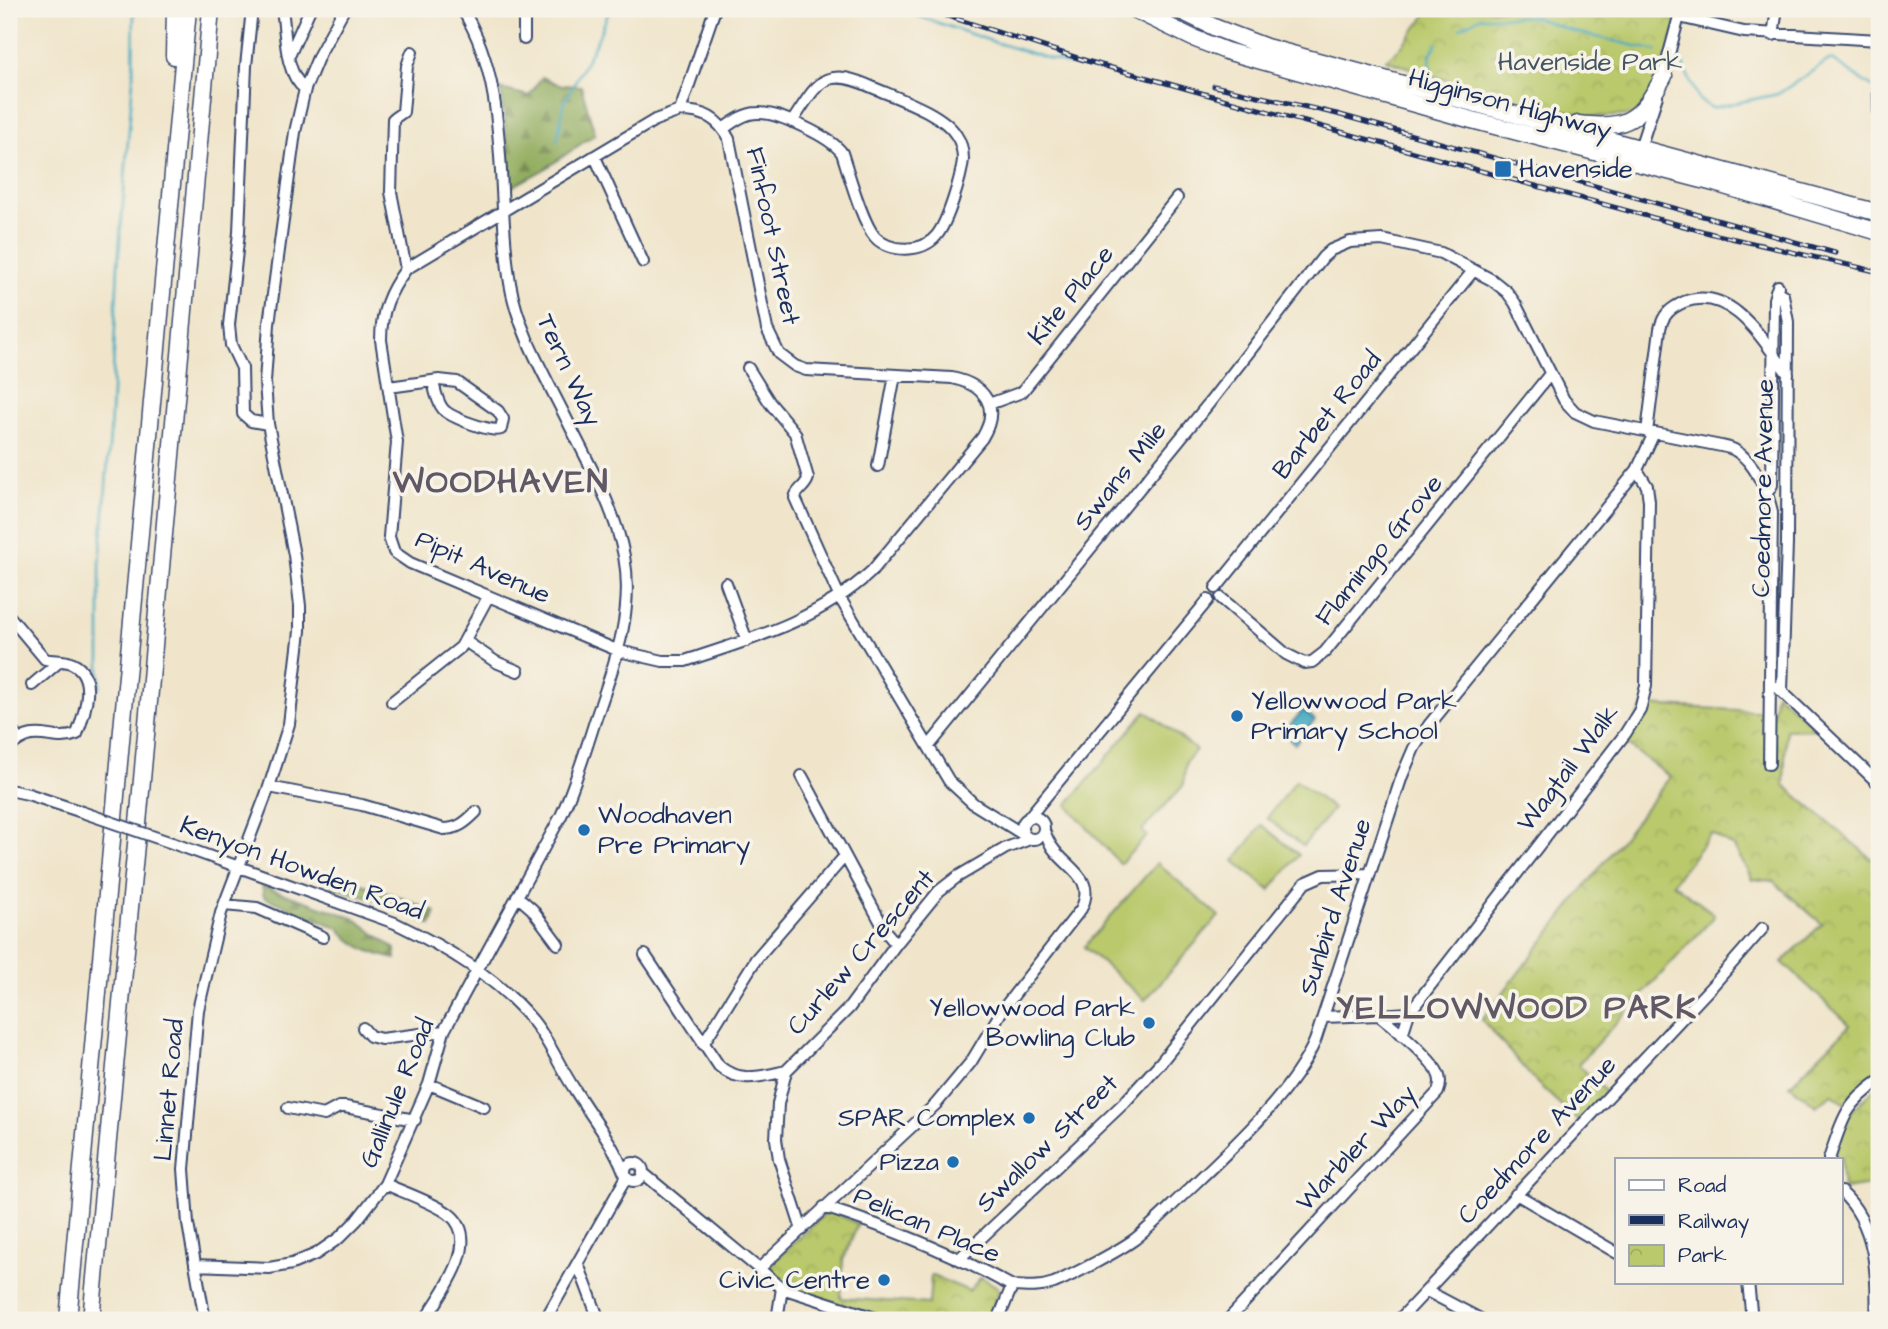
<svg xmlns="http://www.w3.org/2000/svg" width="1888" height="1329" font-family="'Architects Daughter',sans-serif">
	<defs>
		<pattern id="forest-firs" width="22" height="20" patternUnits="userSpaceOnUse" patternTransform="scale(1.75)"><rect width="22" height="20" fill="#93ad60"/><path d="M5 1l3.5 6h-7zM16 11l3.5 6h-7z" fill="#778d52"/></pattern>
		<pattern id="park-crowns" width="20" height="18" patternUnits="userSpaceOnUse" patternTransform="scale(1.75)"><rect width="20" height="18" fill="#bac96c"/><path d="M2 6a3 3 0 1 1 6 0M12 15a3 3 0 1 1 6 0" fill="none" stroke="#9fad60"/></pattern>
		<pattern id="water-ripples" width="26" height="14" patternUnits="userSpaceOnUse" patternTransform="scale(1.75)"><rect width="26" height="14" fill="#3fa9bf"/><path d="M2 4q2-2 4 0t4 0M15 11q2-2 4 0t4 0" fill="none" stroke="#348a9e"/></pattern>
	</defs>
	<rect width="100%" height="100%" fill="#f7f3e8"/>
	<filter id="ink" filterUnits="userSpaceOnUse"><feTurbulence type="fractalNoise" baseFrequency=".0143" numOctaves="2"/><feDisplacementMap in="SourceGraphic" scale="14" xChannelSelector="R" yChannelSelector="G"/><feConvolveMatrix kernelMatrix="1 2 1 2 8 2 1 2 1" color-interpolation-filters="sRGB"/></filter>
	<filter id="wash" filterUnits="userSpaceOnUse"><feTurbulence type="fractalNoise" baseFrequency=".00686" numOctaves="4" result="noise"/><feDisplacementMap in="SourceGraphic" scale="28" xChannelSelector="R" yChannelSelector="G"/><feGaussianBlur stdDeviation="1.57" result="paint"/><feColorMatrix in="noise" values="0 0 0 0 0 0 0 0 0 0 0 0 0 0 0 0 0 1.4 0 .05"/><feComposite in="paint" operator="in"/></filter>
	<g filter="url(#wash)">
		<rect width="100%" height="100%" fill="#f0e5cb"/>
		<!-- forest -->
		<path fill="url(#forest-firs)" stroke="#576e5f" stroke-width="2" d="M542 77 559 85 581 86 595 134 545 169 512 187 501 89 529 96Z
			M335 876 379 889 436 912 431 925 386 903 331 887Z
			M262 886 354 918 395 949 396 959C373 954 353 947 339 928L264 897Z"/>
		<!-- park -->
		<path fill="url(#park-crowns)" stroke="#6a7c65" stroke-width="2" d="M1431 9H1681L1663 75 1636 115 1596 117 1554 108H1541L1487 94 1386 60 1399 49Z
			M1776 693 1817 729 1786 730 1784 785 1879 865V1075L1845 1104 1832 1094 1816 1106 1790 1085 1850 1025 1782 962 1822 924 1773 881 1752 879 1734 847 1711 833 1673 883 1714 914 1713 918 1578 1064 1607 1093 1578 1121 1536 1082 1482 1020 1670 777 1622 741 1645 705 1773 712Z
			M1879 1084V1184L1843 1189 1841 1159H1833L1848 1115Z
			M829 1210 858 1224 843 1260 841 1298 929 1304 931 1275 969 1291 981 1277 999 1288C997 1300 993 1311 984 1320H899L786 1290 765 1270Z"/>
		<!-- pitch -->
		<path fill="#bac96c" stroke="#6a7c65" stroke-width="2" d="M1146 711 1196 750 1186 762 1183 786 1142 830 1147 836 1120 864 1067 805Z
			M1296 780 1333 809 1303 846 1267 818Z
			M1262 825 1299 855 1270 890 1234 861Z
			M1157 863 1219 916 1145 1000 1084 947Z"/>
		<!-- water -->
		<path fill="url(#water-ripples)" stroke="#2d6c8e" stroke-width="2" d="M1303 710 1315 720 1295 744 1283 733Z"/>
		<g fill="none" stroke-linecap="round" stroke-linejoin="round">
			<!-- stream -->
			<path stroke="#3fa9bf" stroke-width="2.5" d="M881 9 906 12 997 43 1074 66
				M1460 28 1480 17H1534L1575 32 1657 51
				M1678 54 1699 100 1712 108 1778 94 1829 60 1834 61 1872 87
				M1431 71 1430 55 1437 43
				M557 141 564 103 598 38 610 9
				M100 687V563L110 435 118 265 133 79 134 9"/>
		</g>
	</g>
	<g filter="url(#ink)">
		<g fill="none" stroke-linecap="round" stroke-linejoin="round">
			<defs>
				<path id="minor" d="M252 9 246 66 239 232 229 325 231 345 242 368 243 414 251 421 268 424
					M282 9C286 33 284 73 305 89
					M524 9V39
					M1679 17 1744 32 1879 40
					M1773 35 1777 9
					M1878 40 1879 125
					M290 54 310 9
					M1662 80 1681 9
					M680 111C704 111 718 118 729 139L767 329 779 354 795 366 806 370 952 378C985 385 1001 407 982 438L872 571C819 620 752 639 685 661H663L619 651 410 563 394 552 389 537 397 442 381 340C381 312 389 292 406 269L655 120Z
					M680 111 715 9
					M723 129C734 121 745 113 758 113 778 112 831 137 842 153 849 174 862 222 875 237 890 253 923 253 937 235 948 221 961 178 963 160 963 151 961 142 956 135 943 113 897 98 874 88 824 65 819 81 792 122
					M1638 154 1657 96
					M595 157 643 262
					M406 269 391 192 393 119 403 112 407 66 412 52
					M1776 291 1783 295 1788 322 1787 543 1782 690
					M748 368 770 403 795 433 808 478C806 487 796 490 795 498L840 598 949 781 974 804 1024 835
					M389 387 439 380 457 382 498 411 503 419 501 429C491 433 450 417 443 409 437 402 435 390 433 382
					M989 404 1022 392 1177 198
					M1647 432 1660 329C1663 314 1671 308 1684 302 1732 284 1764 342 1788 374
					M878 466 895 375
					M1767 493 1772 485 1774 299 1778 286
					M726 583 747 641
					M1216 588 1473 271
					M1221 598 1286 654 1304 663 1312 662 1325 652 1550 374
					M9 616 45 659C52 661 60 660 68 662 99 671 85 713 77 734 51 745 38 721 9 748
					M465 641 496 662 518 671
					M32 685 60 661
					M1777 687 1879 784
					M392 702 461 647 488 597
					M9 727 18 739
					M929 746 1210 402 1323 257 1331 250 1350 242 1382 240 1441 253 1492 280 1507 292 1515 303 1564 400 1575 412 1594 421 1721 446C1726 447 1732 448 1736 451 1754 461 1769 494 1772 513L1769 764
					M802 776 886 932 896 944
					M269 787 362 805 444 829C458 829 466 822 476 812
					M9 790 28 794 79 811
					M1022 828a11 11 0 1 1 22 0a11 11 0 1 1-22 0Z
					M1029 817 1208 600
					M172 843 395 923C445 947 497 977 533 1021 550 1042 560 1068 575 1090 592 1118 612 1141 624 1172
					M517 896 532 909 558 944
					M224 905 257 908 323 937
					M645 955 719 1066C739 1084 762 1076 786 1071
					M1379 1015 1409 1013
					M363 1028 370 1036 381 1039 444 1031
					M1402 1035 1409 1013 1625 734 1640 710 1646 686 1649 501 1647 486 1637 470
					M703 1044 756 959 844 857
					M429 1084 484 1107
					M288 1108 324 1115 339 1107H345L415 1120
					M1829 1159C1843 1119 1843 1107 1879 1081
					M625 1172a9 9 0 1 1 18 0a9 9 0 1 1-18 0Z
					M643 1173 782 1288 881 1320
					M385 1184C403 1192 435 1203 449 1214 484 1241 441 1294 425 1320
					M1841 1192C1876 1223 1878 1276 1876 1320
					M1516 1194 1617 1253
					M824 1207C890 1228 952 1253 1012 1286
					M802 1230 779 1159 776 1139 778 1104 786 1071 849 1008 896 944 939 891 957 877 1006 848 1030 839
					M960 1258 1125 1102 1161 1062 1305 883 1323 875 1370 874
					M578 1264 599 1320
					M195 1265 269 1268 292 1264 316 1254 339 1238 357 1220 385 1184 429 1084 444 1031 561 816C575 785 585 753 595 721 613 668 635 613 624 556 615 509 590 466 569 424 547 379 518 332 510 283 495 194 512 87 462 9
					M760 1268 936 1104 971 1062 1003 1009 1081 909C1097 878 1067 869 1052 847 1049 842 1046 836 1044 831
					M1748 1282 1752 1320
					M1427 1291 1482 1320
					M999 1318 1012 1286C1027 1287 1040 1288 1054 1283 1075 1274 1117 1252 1135 1239 1153 1225 1170 1207 1186 1192 1228 1152 1293 1093 1315 1041L1402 776 1414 748 1429 725 1637 470 1654 433
					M205 1320 188 1224 184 1169 198 1010 221 913 269 787 289 724 300 631V606L294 555 268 424 265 382 269 324 295 132 305 89 319 55 344 9
					M545 1320 626 1178
					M777 1320 782 1288
					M1228 1320 1438 1092C1440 1087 1441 1082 1439 1076 1434 1059 1394 1027 1379 1015L1323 1017
					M1399 1320 1714 984 1763 928"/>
				<path id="highway" d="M1133 9 1193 38 1226 51 1472 120 1714 183 1879 232
					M1177 9 1216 28 1266 47 1879 213
					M174 56 175 9
					M1578 124C1629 130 1640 119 1664 76
					M68 1320 188 9
					M91 1320 140 802 211 9"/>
			</defs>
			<!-- minor casing -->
			<use href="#minor" stroke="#3b4a6e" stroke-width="14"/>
			<!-- highway casing -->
			<use href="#highway" stroke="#3b4a6e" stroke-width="19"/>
			<!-- minor -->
			<use href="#minor" stroke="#fff" stroke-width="10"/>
			<!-- highway -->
			<use href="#highway" stroke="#fff" stroke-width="16"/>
			<defs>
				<path id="rail" d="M926 9 1087 61 1481 171 1713 234 1879 272
					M1214 86 1337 114 1835 253"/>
			</defs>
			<!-- rail casing -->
			<use href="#rail" stroke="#1b2f5e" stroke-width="5"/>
			<!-- rail -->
			<use href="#rail" stroke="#f7f3e8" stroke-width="2.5" stroke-dasharray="8" stroke-linecap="butt"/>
			<defs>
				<path id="minor-bridge" d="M79 811 172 843"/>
			</defs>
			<!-- minor-bridge casing -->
			<use href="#minor-bridge" stroke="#3b4a6e" stroke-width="14" stroke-linecap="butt"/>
			<!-- minor-bridge -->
			<use href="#minor-bridge" stroke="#fff" stroke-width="10"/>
		</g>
	</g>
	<!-- markers -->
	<g fill="#1f6fb2" stroke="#f7f3e8" stroke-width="2.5">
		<rect x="1494" y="160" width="18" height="18" rx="3.5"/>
		<circle cx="1237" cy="716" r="7"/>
		<circle cx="584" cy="830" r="7"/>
		<circle cx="1149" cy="1023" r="7"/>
		<circle cx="1029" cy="1118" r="7"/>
		<circle cx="953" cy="1162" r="7"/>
		<circle cx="884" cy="1280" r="7"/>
	</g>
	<g text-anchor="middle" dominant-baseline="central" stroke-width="7" stroke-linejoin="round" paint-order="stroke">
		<!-- park labels -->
		<g font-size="26" fill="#435662" stroke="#f7f3e8">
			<text x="1590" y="62">Havenside Park</text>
		</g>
		<!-- street labels -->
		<g font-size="26" fill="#1b2f5e" stroke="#f7f3e8">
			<text transform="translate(1510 104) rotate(15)">Higginson Highway</text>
			<text transform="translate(773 236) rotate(78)">Finfoot Street</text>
			<text transform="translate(1071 295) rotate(-51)">Kite Place</text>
			<text transform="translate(569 370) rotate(65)">Tern Way</text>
			<text transform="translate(1327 415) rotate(-51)">Barbet Road</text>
			<text transform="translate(1120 476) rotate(-51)">Swans Mile</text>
			<text transform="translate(1763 488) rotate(-89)">Coedmore Avenue</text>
			<text transform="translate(1379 550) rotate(-51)">Flamingo Grove</text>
			<text transform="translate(483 567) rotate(24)">Pipit Avenue</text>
			<text transform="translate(1568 768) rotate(-53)">Wagtail Walk</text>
			<text transform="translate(302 868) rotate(20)">Kenyon Howden Road</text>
			<text transform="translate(1335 907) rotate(-72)">Sunbird Avenue</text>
			<text transform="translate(861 952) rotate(-49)">Curlew Crescent</text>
			<text transform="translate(169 1090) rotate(-85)">Linnet Road</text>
			<text transform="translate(397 1093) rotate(-68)">Gallinule Road</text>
			<text transform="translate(1537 1140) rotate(-47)">Coedmore Avenue</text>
			<text transform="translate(1047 1143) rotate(-44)">Swallow Street</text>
			<text transform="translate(1356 1148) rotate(-47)">Warbler Way</text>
			<text transform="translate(927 1225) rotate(23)">Pelican Place</text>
		</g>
		<!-- poi labels -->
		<g font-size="26" fill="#1b2f5e" stroke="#f7f3e8" text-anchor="end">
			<text x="1519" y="169" text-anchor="start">Havenside</text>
			<text x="1251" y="701" text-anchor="start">Yellowwood Park<tspan x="1251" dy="30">Primary School</tspan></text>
			<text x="598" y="815" text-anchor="start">Woodhaven<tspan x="598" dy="30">Pre Primary</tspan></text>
			<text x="1135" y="1008">Yellowwood Park<tspan x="1135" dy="30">Bowling Club</tspan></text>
			<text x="1015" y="1118">SPAR Complex</text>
			<text x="939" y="1162">Pizza</text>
			<text x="870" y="1280">Civic Centre</text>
		</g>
		<!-- district labels -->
		<g font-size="33" font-weight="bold" letter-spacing="2" fill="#605865" stroke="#f7f3e8">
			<text x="501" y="482">WOODHAVEN</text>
			<text x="1517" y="1008">YELLOWWOOD PARK</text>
		</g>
	</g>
	<!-- margin -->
	<rect width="1888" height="1329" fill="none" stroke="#f7f3e8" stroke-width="35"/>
	<!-- legend -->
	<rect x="1615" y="1158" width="228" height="126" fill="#f7f3e8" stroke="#9fa5b1" stroke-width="2"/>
	<rect x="1629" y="1180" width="35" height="10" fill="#ffffff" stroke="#9fa5b1" stroke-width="2"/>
	<text x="1678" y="1192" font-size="21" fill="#1b2f5e">Road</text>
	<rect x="1629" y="1215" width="35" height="10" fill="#1b2f5e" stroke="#9fa5b1" stroke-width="2"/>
	<text x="1678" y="1228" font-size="21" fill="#1b2f5e">Railway</text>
	<rect x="1629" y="1245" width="35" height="21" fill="url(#park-crowns)" stroke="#9fa5b1" stroke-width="2"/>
	<text x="1678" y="1262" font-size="21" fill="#1b2f5e">Park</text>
</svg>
